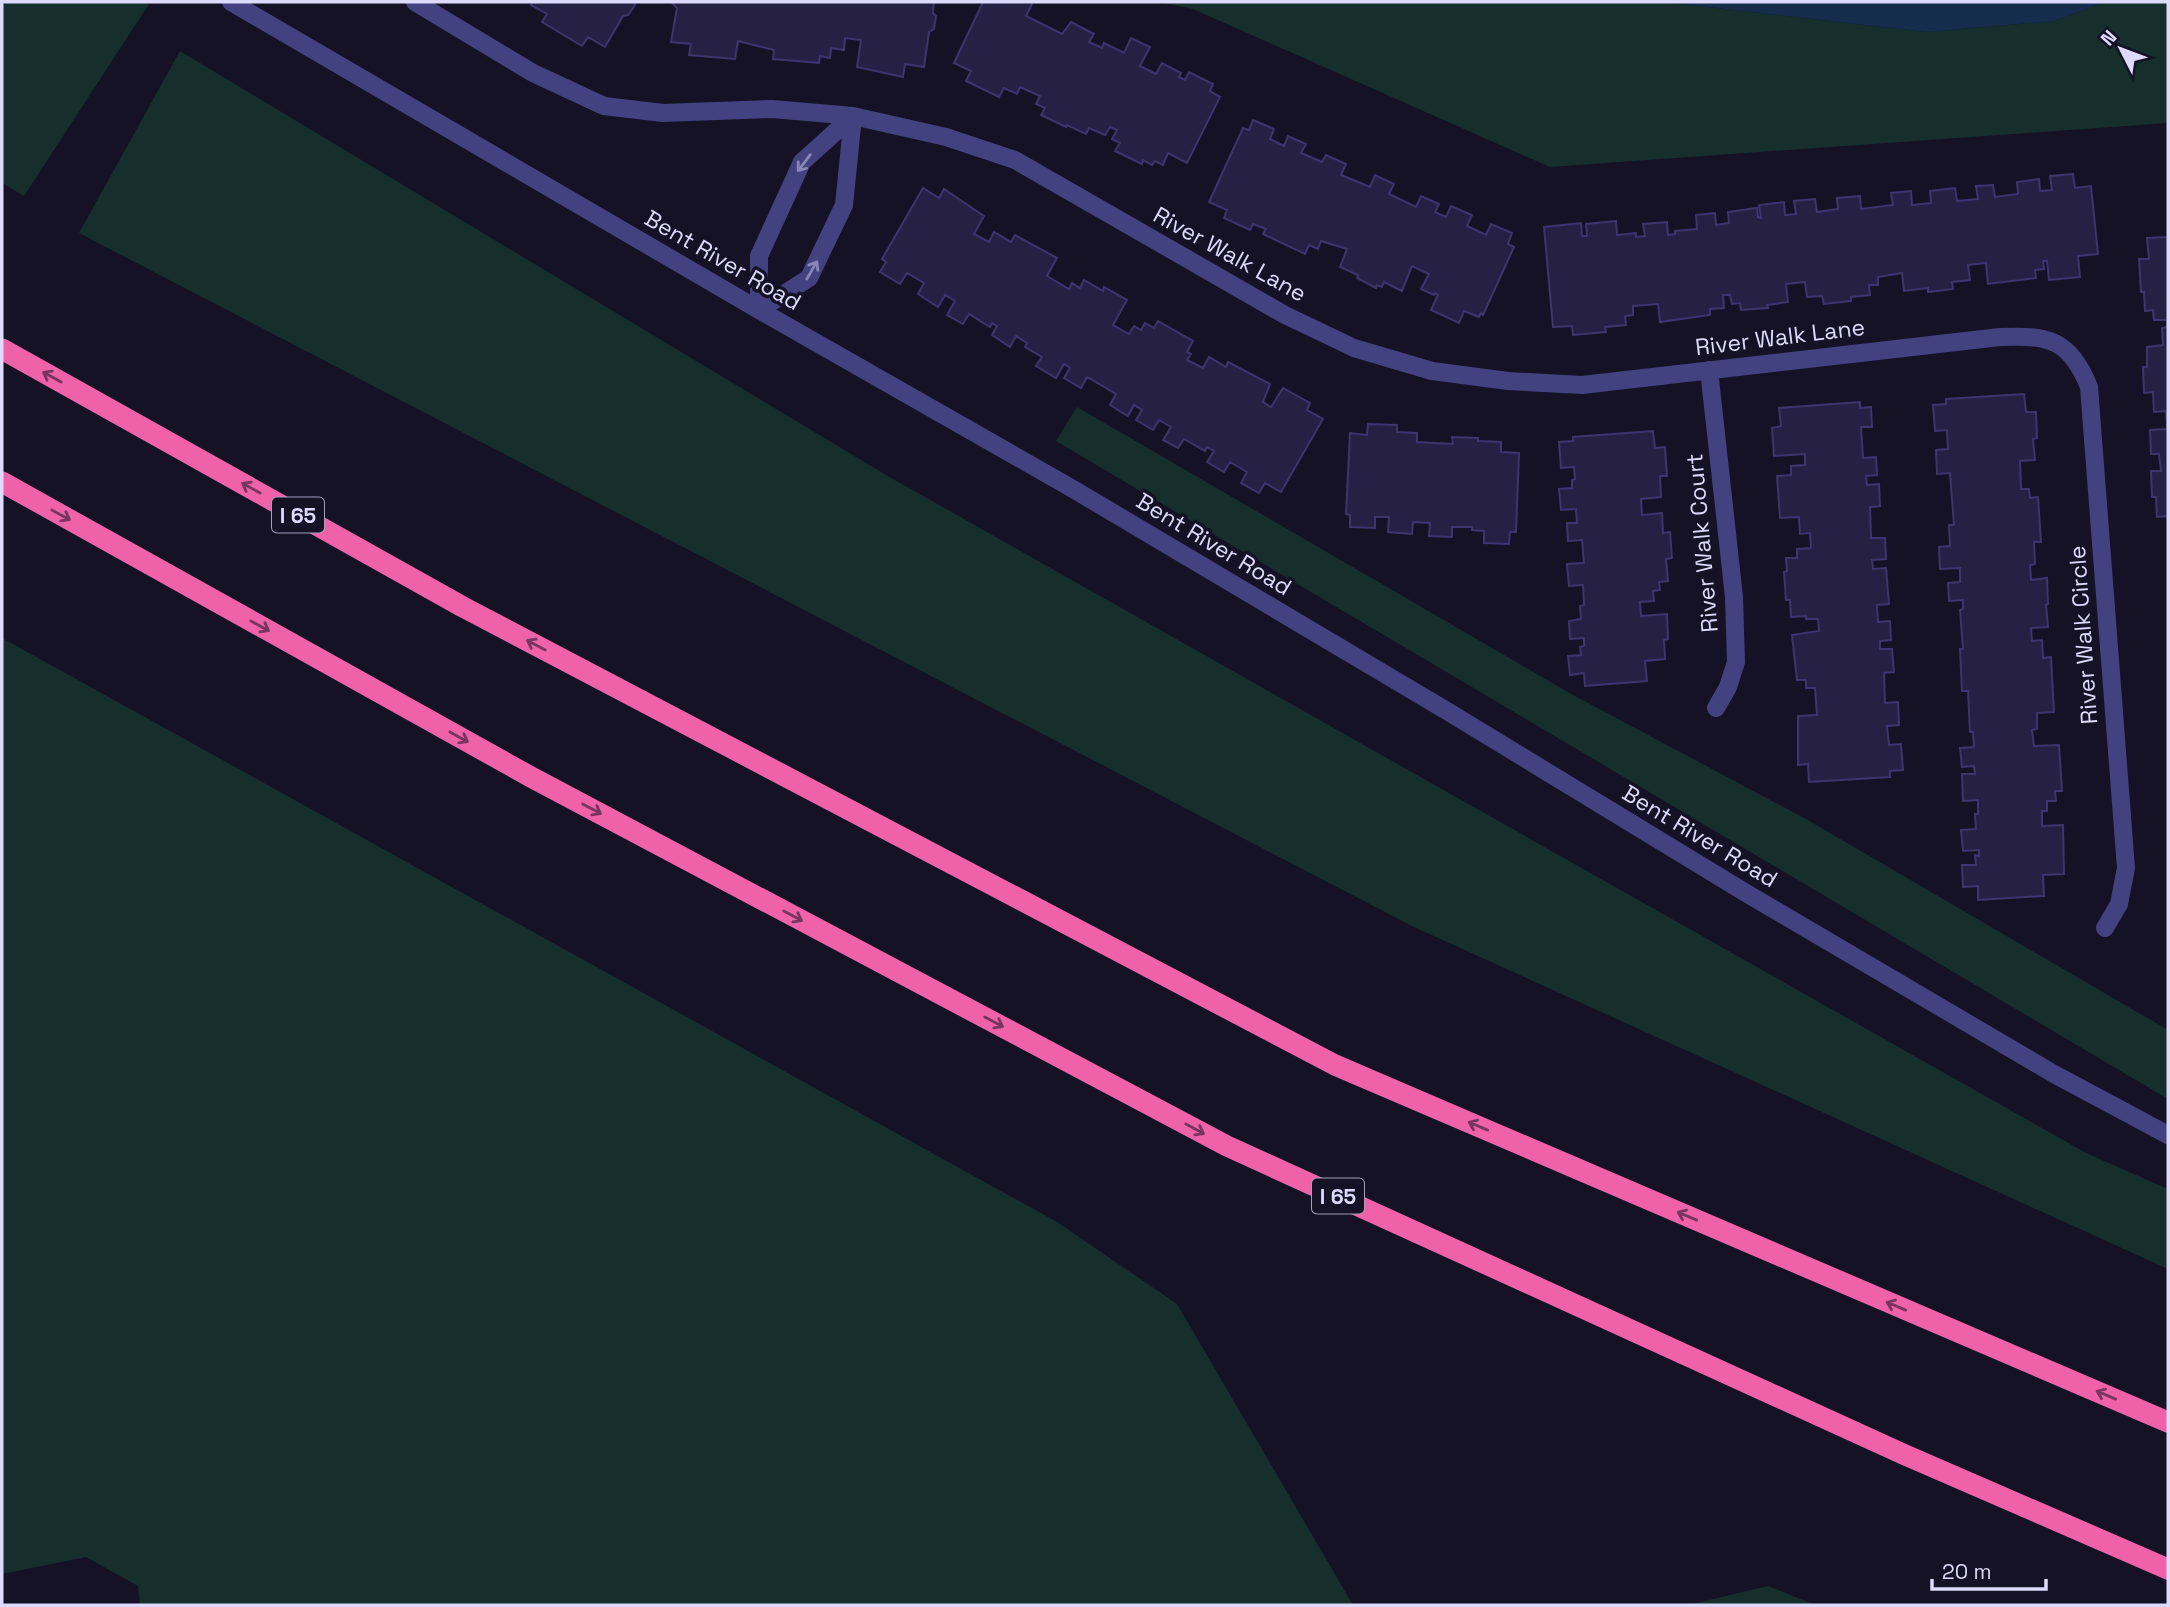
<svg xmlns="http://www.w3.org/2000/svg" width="2170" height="1607" font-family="'Space Grotesk',sans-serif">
	<rect width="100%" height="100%" fill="#151226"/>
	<!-- green -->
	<path fill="#162f2d" d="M2 2H146L149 4 24 196 2 183Z
		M1158 2H1664L1926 32 2054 21 2105 2H2168V123L1550 167 1193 9Z
		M180 51 886 475 2086 1153 2168 1189V1269L1414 927 79 233Z
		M1077 407 1573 695 1806 819 2168 1030V1099L1056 441Z
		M2 638 1057 1222 1177 1304 1353 1605H140L138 1586 86 1557 2 1574Z
		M1768 1586 1815 1605H1688Z"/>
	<!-- water -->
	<path fill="#162c4c" d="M1664 2H2105L2054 21 1926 32Z"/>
	<!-- building -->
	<path fill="#262045" stroke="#3e346f" stroke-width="2" d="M533 2H634L635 5 628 15 623 16 605 47 588 37 582 46 542 22 547 14 531 5Z
		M671 2H934L933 13 936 16 934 29 929 32 924 67 905 64 903 77 857 67 861 40 845 38 844 50 831 48 830 58 820 56 819 63 773 59 774 50 738 41 735 59 689 55 691 44 671 42 677 8Z
		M983 2H1033L1026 16 1062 34 1071 22 1094 34 1089 42 1102 48 1104 43 1124 53 1131 38 1150 47 1140 66 1156 74 1162 63 1181 73 1179 77 1185 80 1189 72 1213 84 1210 91 1220 97 1187 163 1168 153 1163 165 1155 161 1152 165 1143 160 1142 164 1115 151 1120 143 1112 139 1117 130 1110 127 1105 135 1089 128 1086 134 1067 125 1066 127 1041 115 1045 108 1036 104 1040 96 1020 87 1017 94 1004 88 999 97 966 81 971 71 954 63Z
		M1253 120 1274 129 1270 139 1284 146 1288 136 1306 144 1301 153 1322 162 1326 155 1346 164 1341 175 1370 187 1375 175 1394 184 1389 194 1416 207 1421 196 1439 204 1435 212 1446 217 1451 206 1472 215 1467 226 1486 235 1491 224 1512 233 1508 244 1514 247 1483 315 1481 313 1479 317 1464 311 1459 323 1431 310 1438 295 1435 293 1434 295 1421 289 1429 274 1412 266 1402 291 1384 282 1382 287 1377 285 1376 288 1357 278 1358 275 1340 267 1347 249 1321 241 1318 249 1309 245 1305 254 1263 234 1266 229 1253 224 1250 230 1224 218 1227 210 1209 202 1243 128 1249 130Z
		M2073 174 2075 188 2091 186 2098 254 2078 256 2080 277 2049 280 2047 261H2043L2044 269 2035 270 2036 278 1988 284 1986 263 1968 265 1970 280 1952 282 1953 289 1928 292V288L1904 291 1902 273 1878 277V285H1869L1870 295 1851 297V301L1824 304 1822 296 1807 297 1805 282 1786 284 1788 302 1767 305 1768 308 1741 310 1740 303 1732 304 1730 295H1723L1724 308 1710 309V315L1660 322 1658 304 1633 306V315L1625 316 1626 325 1605 327 1606 332 1573 335 1572 326 1553 327 1544 227 1581 223 1582 236H1587L1586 224 1616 221 1617 235 1636 233V237L1645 236 1643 224 1667 222 1668 235 1675 234V231L1697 229 1696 215 1715 213 1716 225 1729 223 1728 212 1757 208 1758 217 1761 218 1759 205 1784 202 1785 215 1796 214 1794 201 1815 199 1817 212 1838 209 1837 198 1860 196 1861 209 1893 205 1891 193 1911 191 1912 205 1931 203 1930 191 1955 188 1957 201 1978 199 1976 186 1993 185 1995 197 2018 194 2017 182 2039 179 2040 191 2052 190 2050 176Z
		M923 188 939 198 944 189 984 216 974 234 989 242 994 232 1011 242 1015 235 1057 258 1047 276 1069 289 1072 283 1080 288 1084 280 1103 291 1104 287 1127 300 1113 325 1129 334 1134 326 1141 330 1145 323 1154 328 1158 321 1193 341 1187 352 1191 354 1187 360 1203 368 1209 357 1226 367 1228 362 1270 384 1263 402 1271 407 1283 388 1310 403 1307 410 1323 419 1281 492 1265 483 1259 493 1241 483 1247 472 1230 462 1224 472 1207 462 1214 451 1207 447 1205 451 1184 439 1178 448 1163 440 1171 427 1159 420 1153 430 1136 420 1142 410 1134 405 1128 416 1110 405 1116 394 1087 377 1081 388 1064 378 1070 368 1064 364 1056 378 1036 366 1042 357 1025 347 1027 343 1016 336 1010 347 992 335 997 326 992 323 990 327 969 314 963 324 947 315 955 301 945 295 938 307 918 294 924 283 907 273 900 284 880 272 886 262 882 259Z
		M2168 237V516L2157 517 2156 497H2152L2151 471H2161L2159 454H2151L2150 430 2167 429 2166 411 2154 412 2153 392 2144 393 2143 367H2147V347L2163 345 2162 328 2167 327V320H2154L2153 310 2145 311 2144 292H2141L2139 259H2149L2147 238Z
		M2024 394 2026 412H2036L2037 438 2033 439 2035 460 2020 461 2021 489H2029L2030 498 2038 497 2041 542H2034L2035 564 2030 565 2031 580 2047 578 2048 604 2046 605 2048 627 2031 628 2032 641 2042 640 2043 658 2051 657 2054 712 2037 713V729L2032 730 2034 746 2059 745 2062 791H2055L2056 801H2047V811H2042V826L2063 825 2064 874 2043 875 2044 896 1978 900V886L1963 887 1962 865H1976L1975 855 1979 856V850L1963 851 1961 830 1976 829 1975 814H1978V800L1963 801 1962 774H1975L1974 766 1962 767 1960 748 1974 747 1973 732H1970L1968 691H1962L1960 649H1963L1960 610 1963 609V600L1949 601 1948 583 1960 582V568L1940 569 1939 547 1950 546 1949 525H1954L1950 473 1937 474 1936 450 1948 449 1947 430 1935 431 1933 405 1946 404V399Z
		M1860 402V408L1871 407 1872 427H1861L1863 458 1876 457 1877 475 1866 476 1867 485 1879 484 1880 506 1870 507 1871 538H1885L1886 559 1872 560 1873 569 1886 568 1889 604 1877 605 1878 622 1890 621 1891 640 1880 641V649H1892L1894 672 1884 673 1885 703 1898 702 1899 725 1887 726 1889 745 1901 744 1903 770 1890 771V777L1809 782 1808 764 1798 765V716L1817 715 1815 688H1806V680H1797L1792 635 1819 631 1818 619H1806V616L1791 617 1790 600H1786L1784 572 1787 571 1786 558H1797V549L1811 548 1810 533 1800 534 1799 517 1780 518 1777 476 1791 475V466L1805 465V454L1774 456 1772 428 1781 426 1779 408Z
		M1368 424 1397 425V432L1417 433V442L1453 444 1452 437 1478 438V441L1501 442V452L1519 453 1516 532H1510L1509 544 1484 543V531L1472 530V527H1452V537L1429 536 1430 523 1413 522 1412 534 1388 532 1389 517H1375V528L1350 527V515L1346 514 1350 433 1367 435Z
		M1653 431 1655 448 1665 447 1667 476H1660L1661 497 1641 499 1642 515 1662 513 1663 533 1670 532 1672 558 1666 559 1668 581 1659 582 1660 590 1653 591 1654 601 1640 602 1641 616 1667 614 1668 639 1664 640 1665 659 1645 661 1647 681 1585 686 1584 673 1570 675 1568 656 1581 655 1580 647 1584 646V638L1570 639 1569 621 1581 619 1580 606 1584 605 1583 585 1569 586 1567 564 1584 563 1582 540 1568 541 1567 523H1577L1576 509 1561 510 1559 489 1572 488V480L1575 479 1574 467 1561 468 1559 442 1573 441V437Z"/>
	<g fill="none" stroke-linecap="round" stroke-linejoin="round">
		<!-- street -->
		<path stroke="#424280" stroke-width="18" d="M231 2 759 310 1073 489 1447 711 1746 893 2054 1074 2168 1135
			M415 2 533 73 604 106 663 113 772 109 853 116 946 137 1015 160 1285 315 1354 348 1432 371 1508 381 1582 385 2000 337C2048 335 2070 339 2089 387L2126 868 2119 904 2105 928
			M759 310 809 278 844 205 853 116
			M759 310V256L802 162 853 116
			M1709 370 1734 597 1736 662 1728 687 1716 708"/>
		<!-- highway -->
		<path stroke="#ef62aa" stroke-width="21" d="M2 349 463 607 1335 1065 2168 1422
			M2 482 531 777 1227 1146 1903 1454 2168 1569"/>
	</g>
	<!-- one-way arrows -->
	<defs><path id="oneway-shaft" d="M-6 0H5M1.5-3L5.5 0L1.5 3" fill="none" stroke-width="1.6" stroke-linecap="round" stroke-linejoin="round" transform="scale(1.75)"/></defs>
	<g stroke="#8886b7">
		<use href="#oneway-shaft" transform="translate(804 163) rotate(127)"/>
		<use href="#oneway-shaft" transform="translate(812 270) rotate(-60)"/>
	</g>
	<g stroke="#773661">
		<use href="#oneway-shaft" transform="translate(52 377) rotate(-151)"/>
		<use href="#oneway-shaft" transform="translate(251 488) rotate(-151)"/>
		<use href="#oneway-shaft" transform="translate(61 515) rotate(29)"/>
		<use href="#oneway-shaft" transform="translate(260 626) rotate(29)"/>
		<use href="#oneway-shaft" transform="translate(536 645) rotate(-152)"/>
		<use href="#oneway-shaft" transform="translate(459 737) rotate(29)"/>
		<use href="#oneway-shaft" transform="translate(592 809) rotate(28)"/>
		<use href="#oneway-shaft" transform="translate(793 916) rotate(28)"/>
		<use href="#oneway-shaft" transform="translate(994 1022) rotate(28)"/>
		<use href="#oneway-shaft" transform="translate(1478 1126) rotate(-157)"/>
		<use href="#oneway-shaft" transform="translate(1195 1129) rotate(28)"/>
		<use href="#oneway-shaft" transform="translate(1687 1216) rotate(-157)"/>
		<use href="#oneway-shaft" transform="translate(1896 1306) rotate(-157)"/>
		<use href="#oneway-shaft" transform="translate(2106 1395) rotate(-157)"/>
	</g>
	<g text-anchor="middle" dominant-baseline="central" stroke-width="7" stroke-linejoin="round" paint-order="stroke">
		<!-- shield labels -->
		<g fill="#151226" stroke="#a19ebb" stroke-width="2">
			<rect x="272" y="497.5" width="52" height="35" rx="5"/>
			<rect x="1312" y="1178.5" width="52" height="35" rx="5"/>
		</g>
		<g font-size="21" font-weight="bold" fill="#dddafb">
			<text x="298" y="515">I 65</text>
			<text x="1338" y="1196">I 65</text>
		</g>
		<!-- street labels -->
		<g font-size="23" fill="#dddafb" stroke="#151226">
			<text transform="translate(1230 254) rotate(29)">River Walk Lane</text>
			<text transform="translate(723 260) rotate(30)">Bent River Road</text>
			<text transform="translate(1780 337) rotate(-7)">River Walk Lane</text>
			<text transform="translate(1702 543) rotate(-95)">River Walk Court</text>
			<text transform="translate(1214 544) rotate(31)">Bent River Road</text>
			<text transform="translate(2083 635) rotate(-94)">River Walk Circle</text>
			<text transform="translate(1700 836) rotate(31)">Bent River Road</text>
		</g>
	</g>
	<!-- border -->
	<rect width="2170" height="1607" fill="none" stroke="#dddafb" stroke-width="7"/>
	<!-- north arrow -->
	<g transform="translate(2121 49) rotate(312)" stroke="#151226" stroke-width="5" paint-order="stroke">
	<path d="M0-5L12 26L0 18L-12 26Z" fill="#dddafb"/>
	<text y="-10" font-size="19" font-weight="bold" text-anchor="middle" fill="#dddafb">N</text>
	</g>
	<!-- scale -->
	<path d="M1932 1579v10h114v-10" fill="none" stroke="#dddafb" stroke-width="3.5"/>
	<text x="1942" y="1579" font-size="21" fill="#dddafb" stroke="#151226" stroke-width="5" paint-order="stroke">20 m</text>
</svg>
